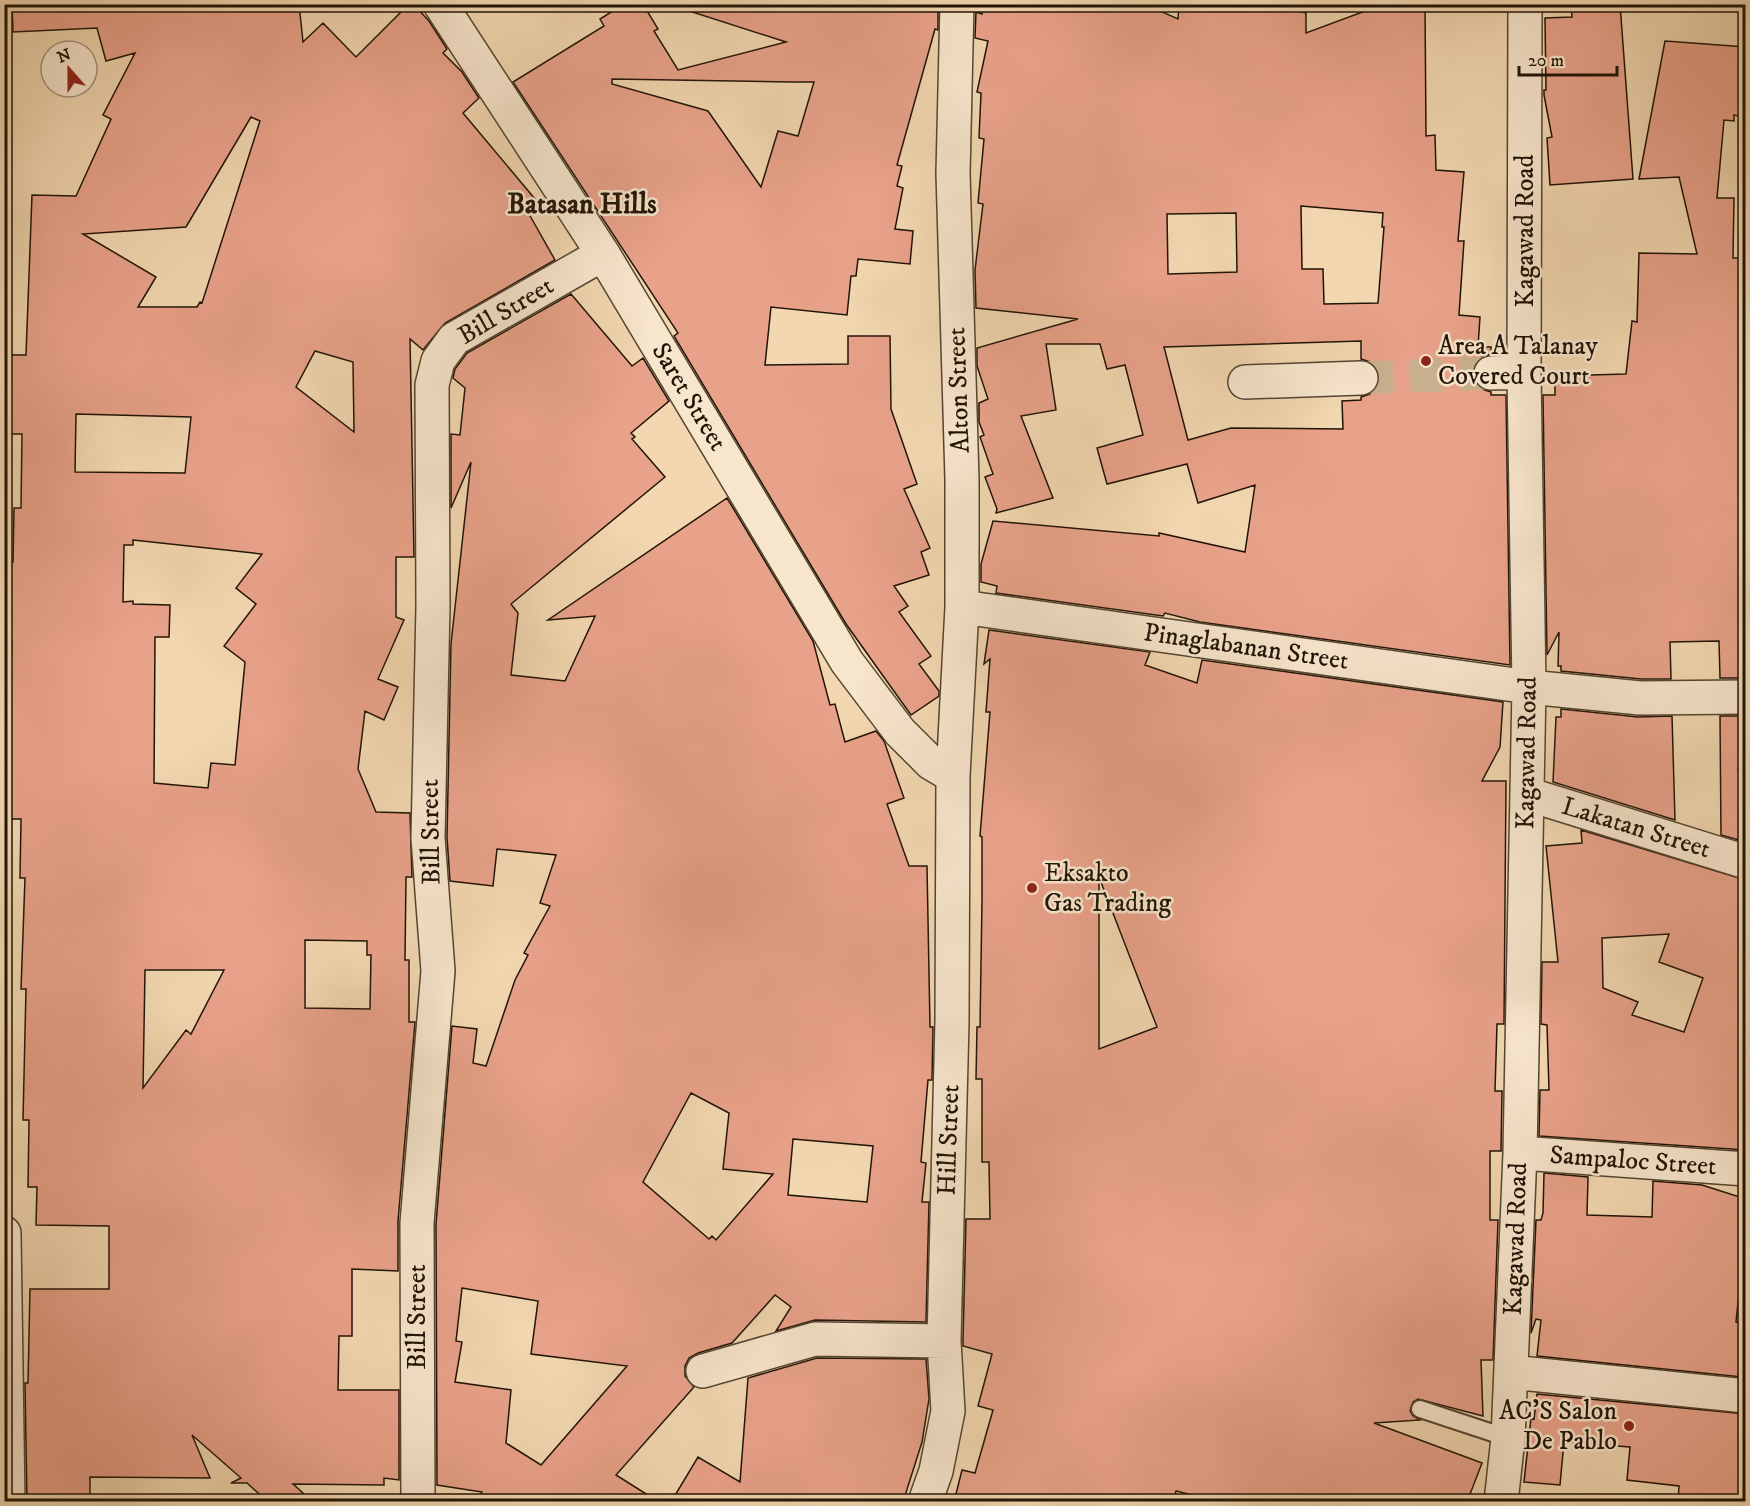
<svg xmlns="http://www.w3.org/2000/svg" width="1750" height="1506" font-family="'IM FELL DW Pica',serif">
	<rect width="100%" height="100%" fill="#f2d7b0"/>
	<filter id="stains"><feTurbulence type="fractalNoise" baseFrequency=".00333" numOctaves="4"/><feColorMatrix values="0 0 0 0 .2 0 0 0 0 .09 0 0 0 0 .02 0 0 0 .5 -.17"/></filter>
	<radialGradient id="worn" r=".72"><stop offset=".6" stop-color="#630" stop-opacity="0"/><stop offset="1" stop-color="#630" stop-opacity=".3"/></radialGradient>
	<!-- building -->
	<path fill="#e9a28a" stroke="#201407" stroke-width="1.5" fill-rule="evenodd" d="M12 4H299L303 42 323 23 356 57 409 4H413L429 21 447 49 443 53 462 72 479 98 463 113 540 205 529 214 555 260 445 323 423 350 410 339 414 557H396V617L404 620 378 679 398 687 384 720 365 711 358 769 376 812 410 813 412 877H406L405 960H409V1022H415L398 1221V1271L352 1269V1336H339L338 1390H399V1480L384 1478V1485L293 1484 313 1502H268L247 1483H231L241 1478 192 1435 210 1478 90 1477V1502H27L25 1383H28L30 1289H109V1226L36 1225 37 1187H28L29 1120H23L26 989H21L25 878H20L21 819H10L11 737H8L12 642H6L7 562H13L14 508H21L22 434H4L6 355H26L32 195 76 196 111 119 103 115 135 53 106 61 97 28 13 32ZM251 117 260 121 202 303 200 302 197 307H138L156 277 83 234 186 227ZM315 351 353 362 354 432 296 387ZM76 414 191 417 185 473 75 472ZM133 540 262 554 236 588 256 604 224 646 245 662 235 765 211 763 208 788 154 783 155 637H169L170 605 133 604V601L123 602 124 545H133ZM305 940 367 941V955H371L370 1009 305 1008ZM145 970H224L191 1034 186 1030 143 1088Z
		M624 4H643L658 29 654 31 678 70 786 42 686 10V4H938V30L935 29 897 165 902 166 897 186 903 188 895 229 913 231 910 264 858 259 856 276H851L847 315 771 307 765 365 848 364V336H890L891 409 917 484 904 489 930 548 921 552 929 575 894 586 908 606 899 612 931 656 919 664 939 691V696L911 715 846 624 674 336 678 333 513 82 604 26 600 19ZM612 79 792 82H814L798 136 778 131 761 187 708 111 612 84Z
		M984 4H1144L1178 19 1179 4H1269L1306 13V33L1384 4H1425L1426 136 1435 135 1436 170 1464 172 1458 241H1464L1459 315 1480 317 1478 347H1491V354L1482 357 1474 365 1472 374 1475 382 1482 389 1491 392V395H1506L1510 665 1200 622 1165 613 1163 616 996 593 997 586 981 582V564L993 521 1159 536V533L1245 552 1255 485 1198 503 1187 464 1107 484 1097 448 1143 435 1125 365 1107 369 1100 344H1046L1056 410 1021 416 1053 498 996 513 997 509 985 477 993 474 980 437 984 435 979 422V403L988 399 977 366V348L1078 319 976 308 975 270 983 204 978 203 984 139 979 138 981 93 977 92 988 41 975 38 976 12 982 14ZM1301 206 1383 213 1382 227H1384L1378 303 1324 304 1323 269H1302ZM1236 213 1237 272 1168 274 1167 214ZM1361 341V359L1370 362 1377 368 1380 378 1377 387 1370 394 1361 397V400L1342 401 1343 429 1231 428 1188 440 1164 347Z
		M1571 4H1620L1633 179 1550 185 1547 138 1552 137 1544 95V90H1546L1545 18 1572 17Z
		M1665 41 1746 47V118L1734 115V121L1724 120 1717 198H1734L1733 258H1746V470H1740L1739 559H1742L1743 588H1746V678H1720L1719 641 1670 642 1671 679H1641L1561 671V666H1558L1559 632 1547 655 1543 395H1555V376L1626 374 1632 321 1637 322 1639 253 1697 254 1679 177 1639 179Z
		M571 294 632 366 643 358 669 401 631 433 635 437 632 439 665 477 511 604 518 613 511 675 565 681 595 616 548 620 727 498 813 641 830 705 835 704 845 742 876 731 884 741 904 798 887 804 909 866H927L930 1027H933L932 1080H928L921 1162 926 1163 922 1202H929L926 1322 815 1320 776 1331 791 1307 775 1295 732 1343 698 1353 689 1358 685 1366V1376L694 1387 616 1475 659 1502H476L482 1492 437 1485 436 1224 452 1026 477 1029 473 1063 486 1066 515 980 528 955 524 953 550 906 540 903 556 855 497 849 493 886 450 881 447 837 451 644 471 462 451 508V434L460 435 465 388 453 378 455 369 467 353ZM691 1093 729 1113 723 1169 773 1174 716 1240 712 1236 709 1239 643 1182ZM793 1139 873 1146 867 1202 788 1195ZM462 1288 538 1301 531 1354 627 1366 541 1465 506 1443 511 1390 455 1382 462 1342 456 1341Z
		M989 630 1150 652 1145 665 1197 683 1202 660 1503 702 1500 747 1482 781H1506L1504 1024H1497L1495 1091H1502L1501 1151H1490V1220H1498L1493 1360H1481L1483 1416 1418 1399 1413 1402 1410 1411 1413 1416 1420 1420 1374 1423 1482 1463 1467 1502H1219L1176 1491 1173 1502H954L962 1470 975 1473 993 1410 978 1406 992 1354 963 1346V1341L966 1219H990L989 1162H982V1079H976L977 1027H980L982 900V837L980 836 990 712H986L990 659 984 664ZM1099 877 1157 1027 1099 1049Z
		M1561 709 1638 717 1672 716 1675 820 1553 782 1556 717H1561Z
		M1720 716H1746V733L1738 770 1746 771V842L1721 835Z
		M1581 830 1746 880V1150L1539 1136 1540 1090H1549L1547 1025 1541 1024 1542 962H1558L1546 846 1582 843ZM1669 934 1659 962 1703 978 1684 1032 1632 1015 1638 1002 1603 988 1602 938Z
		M1544 1173 1588 1177 1587 1215 1652 1217 1653 1181 1702 1185 1746 1199V1264H1742L1736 1322 1746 1323 1742 1377 1537 1356 1541 1320 1536 1319 1531 1333 1536 1220H1541L1543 1213Z
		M817 1358 926 1359 929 1399 922 1442 903 1502H671L698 1457 740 1482 748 1378Z
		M1537 1394 1746 1414V1502H1678L1679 1486 1627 1480 1630 1447 1564 1442 1560 1485 1524 1482 1531 1418 1534 1419Z"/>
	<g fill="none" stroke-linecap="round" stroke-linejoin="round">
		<!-- street-tunnel -->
		<path stroke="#c8b08e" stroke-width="33" stroke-dasharray="33 16" stroke-linecap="butt" d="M1361 378 1491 373"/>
		<defs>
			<path id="lane" d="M1420 1409 1508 1438"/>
			<path id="street" d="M440 4 603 254 847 662 900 732 931 763 953 776
				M1491 373 1524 372
				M1245 382 1361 378
				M962 607 1529 687 1640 698 1746 697
				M1527 794 1746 862
				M1520 1153 1746 1169
				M4 1233 8 1502
				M703 1371 815 1339 944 1341
				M1511 1372 1746 1396
				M418 1502 417 1223 438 971 428 838 433 606 432 385 438 361 454 339 603 254
				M925 1502 936 1471 948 1411 944 1341 952 1021 953 776 962 607V479L953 173 957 4
				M1501 1502 1508 1438 1520 1153 1529 687 1524 372 1525 4"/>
		</defs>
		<!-- lane casing -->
		<use href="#lane" stroke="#544531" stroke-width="20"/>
		<!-- street casing -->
		<use href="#street" stroke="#544531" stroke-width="36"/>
		<!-- lane -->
		<use href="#lane" stroke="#f7e5cc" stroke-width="16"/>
		<!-- street -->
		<use href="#street" stroke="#f7e5cc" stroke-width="33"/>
	</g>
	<!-- markers -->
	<g fill="#8f2418" stroke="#f7e5cc" stroke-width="2">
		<circle cx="1426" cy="361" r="6"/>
		<circle cx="1032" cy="888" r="6"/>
		<circle cx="1629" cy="1426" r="6"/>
	</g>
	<g text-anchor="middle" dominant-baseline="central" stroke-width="5" stroke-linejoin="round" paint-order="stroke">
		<!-- street labels -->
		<g font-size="26" fill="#201407" stroke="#f7e5cc">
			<text transform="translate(1525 231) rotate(-90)">Kagawad Road</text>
			<text transform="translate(506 311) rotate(-31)">Bill Street</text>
			<text transform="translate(959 390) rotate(-92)">Alton Street</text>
			<text transform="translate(689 397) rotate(59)">Saret Street</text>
			<text transform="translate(1246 647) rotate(8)">Pinaglabanan Street</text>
			<text transform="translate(1527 753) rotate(-89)">Kagawad Road</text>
			<text transform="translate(1636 828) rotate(17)">Lakatan Street</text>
			<text transform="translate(431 832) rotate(-91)">Bill Street</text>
			<text transform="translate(949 1140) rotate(-88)">Hill Street</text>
			<text transform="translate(1633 1161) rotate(4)">Sampaloc Street</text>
			<text transform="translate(1516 1239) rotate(-88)">Kagawad Road</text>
			<text transform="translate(417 1317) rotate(-90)">Bill Street</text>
		</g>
		<!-- poi labels -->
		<g font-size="26" fill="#201407" stroke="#f7e5cc" text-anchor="start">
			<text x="1438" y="346">Area A Talanay<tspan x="1438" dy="30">Covered Court</tspan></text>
			<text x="1044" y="873">Eksakto<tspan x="1044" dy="30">Gas Trading</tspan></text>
			<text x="1617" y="1411" text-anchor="end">AC'S Salon<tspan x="1617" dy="30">De Pablo</tspan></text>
		</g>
		<!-- quarter labels -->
		<g font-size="28" font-weight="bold" fill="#201407" stroke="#f7e5cc">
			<text x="582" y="204">Batasan Hills</text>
		</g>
	</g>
	<!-- margin -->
	<rect width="1750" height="1506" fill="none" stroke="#f2d7b0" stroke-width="24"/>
	<rect x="6" y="6" width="1738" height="1494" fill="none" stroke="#201407" stroke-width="3"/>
	<rect x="12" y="12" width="1726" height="1482" fill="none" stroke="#201407" stroke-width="1.5"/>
	<!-- north arrow -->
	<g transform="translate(69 69) rotate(339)"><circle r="28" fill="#f7e5cc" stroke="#a1917d" stroke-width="1.5"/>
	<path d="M0-4.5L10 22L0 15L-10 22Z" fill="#8f2418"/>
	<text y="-9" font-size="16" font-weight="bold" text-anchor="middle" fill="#201407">N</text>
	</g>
	<!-- scale -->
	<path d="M1519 66v9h98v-9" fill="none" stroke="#201407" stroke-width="3"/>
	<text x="1528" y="66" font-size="18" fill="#201407" stroke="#f7e5cc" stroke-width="4.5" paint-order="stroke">20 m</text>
	<rect width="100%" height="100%" filter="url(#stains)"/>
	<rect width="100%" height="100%" fill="url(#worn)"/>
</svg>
